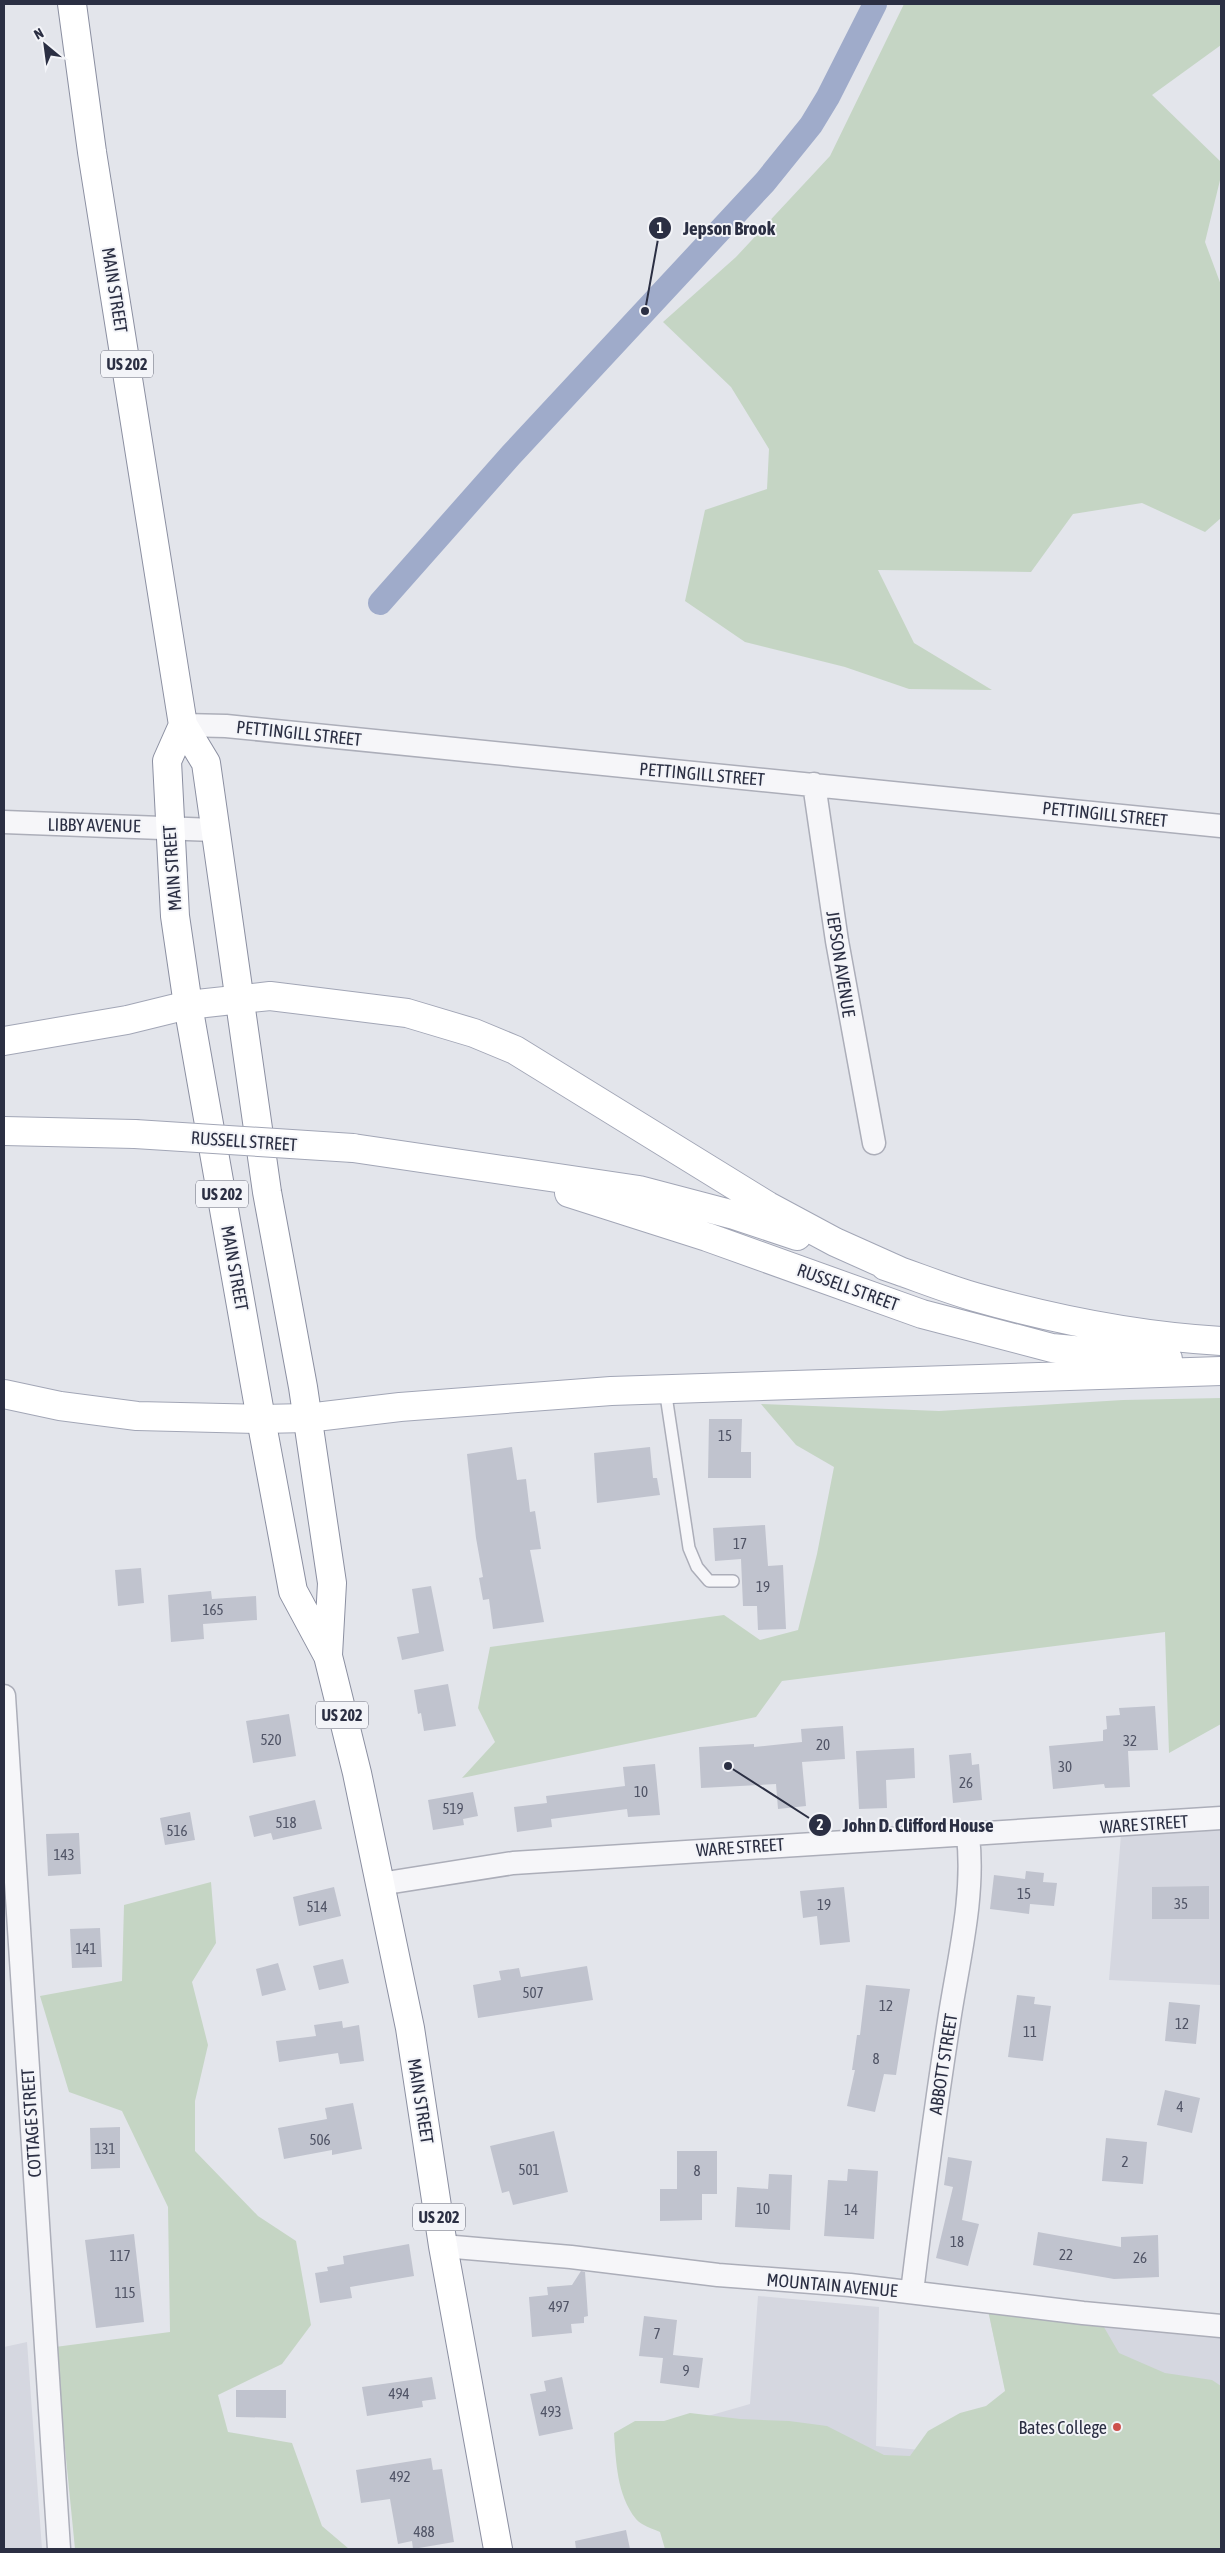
<svg xmlns="http://www.w3.org/2000/svg" width="1225" height="2553" font-family="'Asap Condensed',sans-serif">
	<rect width="100%" height="100%" fill="#e3e5eb"/>
	<!-- built -->
	<path fill="#d5d7e0" d="M1221 1828V1985L1109 1980 1121 1835Z
		M758 2296 879 2307 876 2446 921 2450 1016 2439 988 2310 1221 2335V2549L708 2416 750 2404Z
		M27 2342 42 2549H4V2347Z"/>
	<!-- green -->
	<path fill="#c5d5c4" d="M904 4H1221V45L1152 95 1221 162V176L1205 242 1221 285V518L1205 532 1142 503 1073 514 1031 572 878 570 914 643 992 690 909 689 845 667 745 642 685 601 705 510 767 489 769 449 731 387 663 322 736 257 830 156Z
		M1221 1398V1724L1169 1753 1165 1632 782 1681 756 1717 462 1778 495 1742 478 1708 490 1647 724 1615 760 1640 798 1630 817 1554 834 1467 796 1445 761 1404 939 1411 1123 1400Z
		M211 1882 216 1943 192 1982 208 2045 195 2101V2151L258 2216 296 2241 311 2325 282 2364 218 2395 228 2432 292 2443 322 2526 349 2549H75L55 2347 170 2332 168 2207 122 2111 69 2092 40 1996 122 1981 124 1905Z
		M988 2310 1101 2322 1119 2353 1165 2373 1212 2380 1221 2386V2549H665L660 2532C653 2529 641 2525 636 2519 617 2495 616 2462 614 2433L635 2421H664L690 2413 740 2419 789 2421 827 2426 884 2455 910 2456 928 2431 960 2413 986 2406 1005 2391Z"/>
	<g fill="none" stroke-linecap="round" stroke-linejoin="round">
		<!-- canal -->
		<path stroke="#9fabca" stroke-width="24" d="M380 603 511 455 765 182 811 125 828 97 875 4"/>
	</g>
	<!-- building -->
	<path fill="#c0c3ce" d="M709 1419H742L741 1452H751V1478H708Z
		M512 1447 517 1480 526 1479 530 1512 535 1511 541 1549 530 1550 544 1622 493 1629 489 1599 483 1600 479 1578 483 1577 476 1538 467 1454Z
		M650 1447 653 1478H657L660 1495 597 1503 594 1453Z
		M765 1525 768 1566 783 1565 786 1629 758 1630 757 1606H743L741 1559 715 1561 713 1528Z
		M141 1568 144 1603 118 1606 115 1570Z
		M431 1586 444 1651 402 1660 397 1637 419 1633 412 1589Z
		M211 1591 212 1599 256 1596 257 1620 203 1624 204 1639 171 1642 168 1595Z
		M448 1684 456 1726 424 1731 421 1713 418 1714 414 1690Z
		M1155 1706 1158 1750 1128 1751 1130 1787 1105 1788 1104 1784 1053 1789 1049 1746 1103 1741V1730L1107 1729 1106 1716 1120 1715 1119 1708Z
		M289 1714 296 1756 253 1763 246 1721Z
		M843 1726 845 1759 802 1762 806 1806 778 1809 776 1784 701 1788 699 1747 754 1744V1747L802 1742 801 1729Z
		M914 1748 915 1778 886 1780 887 1808 859 1809 856 1751Z
		M971 1753 972 1765 979 1764 982 1800 953 1803 949 1755Z
		M655 1764 660 1815 628 1817 627 1809 551 1819 552 1827 517 1832 514 1807 547 1803 546 1796 625 1786 623 1767Z
		M473 1792 478 1816 463 1819 464 1825 433 1830 428 1800Z
		M315 1800 322 1829 273 1840 271 1833 254 1837 249 1816Z
		M190 1812 195 1840 165 1845 160 1818Z
		M79 1833 81 1874 48 1876 46 1834Z
		M1026 1871 1044 1873 1043 1882 1057 1883 1054 1906 1030 1904 1029 1914 990 1909 994 1875 1025 1879Z
		M1209 1886V1919H1152V1887Z
		M334 1887 341 1916 299 1926 293 1897Z
		M844 1887 850 1942 820 1945 817 1916 803 1918 800 1891Z
		M100 1928 102 1967 72 1968 70 1929Z
		M343 1959 349 1983 319 1990 313 1966Z
		M278 1963 286 1990 262 1996 256 1969Z
		M587 1966 593 2000 478 2018 473 1985 501 1980 499 1971 519 1968 521 1977Z
		M866 1985 910 1989 896 2075 884 2074 875 2112 847 2106 855 2070H852L857 2035H860Z
		M1017 1995 1035 1997 1034 2004 1051 2006 1043 2061 1008 2057Z
		M1169 2002 1200 2005 1196 2044 1165 2041Z
		M342 2021 343 2028 359 2025 364 2061 340 2064 338 2053 279 2062 276 2041 316 2036 314 2025Z
		M1165 2090 1200 2098 1192 2133 1157 2125Z
		M353 2103 362 2149 332 2155V2150L284 2159 278 2128 327 2119 325 2108Z
		M120 2127V2168L91 2169 90 2128Z
		M554 2131 568 2192 513 2205 509 2191 502 2193 490 2146Z
		M1106 2138 1147 2142 1143 2184 1102 2181Z
		M677 2151H717V2194H702V2220L660 2221V2189H677Z
		M948 2157 972 2161 962 2220 979 2224 968 2266 936 2258 953 2187 944 2185Z
		M848 2169 878 2171 874 2239 824 2236 828 2180 847 2181Z
		M769 2174 792 2175 790 2230 735 2227 737 2187 768 2189Z
		M1038 2232 1121 2247V2237L1158 2235 1159 2277 1114 2279 1033 2265Z
		M134 2234 144 2322 96 2328 85 2240Z
		M409 2244 414 2276 350 2287 352 2298 320 2303 315 2273 328 2271 327 2267 344 2264 343 2256Z
		M581 2271 585 2272 588 2316 584 2317V2323L571 2324 572 2333 532 2337 529 2297 548 2295 547 2287 572 2285Z
		M644 2316 677 2320 673 2355 703 2358 699 2388 660 2383 663 2358 639 2356Z
		M432 2377 436 2399 422 2401 423 2407 367 2416 362 2387Z
		M562 2377 573 2429 539 2436 530 2394 546 2391 544 2381Z
		M236 2390H286V2418L236 2417Z
		M431 2458 433 2470 442 2469 454 2542 413 2549 412 2541 398 2544 390 2499 361 2503 356 2470Z
		M626 2530 630 2549H576L575 2541Z"/>
	<g fill="none" stroke-linecap="round" stroke-linejoin="round">
		<defs>
			<path id="service" d="M665 1389 689 1548 697 1567 709 1581H733"/>
			<path id="minor" d="M183 725 226 726 1221 826
				M814 784 837 941 874 1143
				M4 822 214 830
				M4 1696 59 2549
				M380 1884 513 1863 1221 1818
				M443 2246 571 2257 718 2275 850 2285 1083 2313 1221 2326
				M912 2292C923 2202 935 2111 949 2021 958 1961 975 1897 968 1836"/>
			<path id="primary" d="M4 1041 127 1020 188 1005 270 996 407 1013 474 1033 515 1050 768 1206 835 1242 902 1272
				M4 1131 135 1134
				M353 1148 639 1190 734 1215 797 1236
				M569 1193 707 1237 922 1314 1052 1348 1168 1359
				M885 1266C915 1276 944 1288 975 1297 1056 1320 1137 1336 1221 1341
				M4 1394 60 1406 137 1416 261 1419 307 1418 400 1407 611 1391 1221 1371"/>
			<path id="trunk" d="M72 4 92 152 183 725 206 763 267 1192 303 1387 332 1583 328 1655
				M183 725 167 761 175 916 188 1005 261 1419 293 1591 328 1656 357 1773 410 2028 443 2246 498 2549"/>
		</defs>
		<!-- service casing -->
		<use href="#service" stroke="#acaeb9" stroke-width="14"/>
		<!-- minor casing -->
		<use href="#minor" stroke="#acaeb9" stroke-width="25"/>
		<!-- primary casing -->
		<use href="#primary" stroke="#a2a6b6" stroke-width="30"/>
		<!-- trunk casing -->
		<use href="#trunk" stroke="#8b8fa1" stroke-width="30"/>
		<!-- service -->
		<use href="#service" stroke="#f6f6f9" stroke-width="11"/>
		<!-- minor -->
		<use href="#minor" stroke="#f6f6f9" stroke-width="22"/>
		<!-- primary -->
		<use href="#primary" stroke="#fff" stroke-width="28"/>
		<!-- trunk -->
		<use href="#trunk" stroke="#fff" stroke-width="28"/>
		<defs>
			<path id="primary-bridge" d="M135 1134 353 1148"/>
		</defs>
		<!-- primary-bridge casing -->
		<use href="#primary-bridge" stroke="#a2a6b6" stroke-width="30" stroke-linecap="butt"/>
		<!-- primary-bridge -->
		<use href="#primary-bridge" stroke="#fff" stroke-width="28"/>
	</g>
	<!-- markers -->
	<circle fill="#cd514b" stroke="#f3f4f8" stroke-width="2" cx="1117" cy="2427" r="5"/>
	<g text-anchor="middle" dominant-baseline="central" stroke-width="4" stroke-linejoin="round" paint-order="stroke">
		<!-- number labels -->
		<g font-size="15" fill="#505466">
			<text x="725" y="1435">15</text>
			<text x="740" y="1543">17</text>
			<text x="763" y="1586">19</text>
			<text x="213" y="1609">165</text>
			<text x="271" y="1739">520</text>
			<text x="1130" y="1740">32</text>
			<text x="823" y="1744">20</text>
			<text x="1065" y="1766">30</text>
			<text x="966" y="1782">26</text>
			<text x="641" y="1791">10</text>
			<text x="453" y="1808">519</text>
			<text x="286" y="1822">518</text>
			<text x="177" y="1830">516</text>
			<text x="64" y="1854">143</text>
			<text x="1024" y="1893">15</text>
			<text x="1181" y="1903">35</text>
			<text x="824" y="1904">19</text>
			<text x="317" y="1906">514</text>
			<text x="86" y="1948">141</text>
			<text x="533" y="1992">507</text>
			<text x="886" y="2005">12</text>
			<text x="1182" y="2023">12</text>
			<text x="1030" y="2031">11</text>
			<text x="876" y="2058">8</text>
			<text x="1180" y="2106">4</text>
			<text x="320" y="2139">506</text>
			<text x="105" y="2148">131</text>
			<text x="1125" y="2161">2</text>
			<text x="529" y="2169">501</text>
			<text x="697" y="2170">8</text>
			<text x="763" y="2208">10</text>
			<text x="851" y="2209">14</text>
			<text x="957" y="2241">18</text>
			<text x="1066" y="2254">22</text>
			<text x="120" y="2255">117</text>
			<text x="1140" y="2257">26</text>
			<text x="125" y="2292">115</text>
			<text x="559" y="2306">497</text>
			<text x="657" y="2333">7</text>
			<text x="686" y="2370">9</text>
			<text x="399" y="2393">494</text>
			<text x="551" y="2411">493</text>
			<text x="400" y="2476">492</text>
			<text x="424" y="2531">488</text>
		</g>
		<!-- shield labels -->
		<g fill="#f3f4f8" stroke="#676a79" stroke-width="1">
			<rect x="101" y="350.5" width="52" height="27" rx="4"/>
			<rect x="196" y="1180.5" width="52" height="27" rx="4"/>
			<rect x="316" y="1701.5" width="52" height="27" rx="4"/>
			<rect x="413" y="2203.5" width="52" height="27" rx="4"/>
		</g>
		<g font-size="16" font-weight="bold" fill="#2b2f43">
			<text x="127" y="364">US 202</text>
			<text x="222" y="1194">US 202</text>
			<text x="342" y="1715">US 202</text>
			<text x="439" y="2217">US 202</text>
		</g>
		<!-- street labels -->
		<g font-size="18" fill="#2b2f43" stroke="#f3f4f8">
			<text transform="translate(115 290) rotate(81)">MAIN STREET</text>
			<text transform="translate(299 733) rotate(6)">PETTINGILL STREET</text>
			<text transform="translate(702 774) rotate(5)">PETTINGILL STREET</text>
			<text transform="translate(1105 814) rotate(6)">PETTINGILL STREET</text>
			<text transform="translate(94 825) rotate(1)">LIBBY AVENUE</text>
			<text transform="translate(172 868) rotate(-94)">MAIN STREET</text>
			<text transform="translate(841 964) rotate(81)">JEPSON AVENUE</text>
			<text transform="translate(244 1141) rotate(4)">RUSSELL STREET</text>
			<text transform="translate(235 1268) rotate(80)">MAIN STREET</text>
			<text transform="translate(848 1287) rotate(20)">RUSSELL STREET</text>
			<text transform="translate(1144 1824) rotate(-4)">WARE STREET</text>
			<text transform="translate(740 1847) rotate(-4)">WARE STREET</text>
			<text transform="translate(943 2064) rotate(-81)">ABBOTT STREET</text>
			<text transform="translate(421 2101) rotate(81)">MAIN STREET</text>
			<text transform="translate(31 2123) rotate(-94)">COTTAGE STREET</text>
			<text transform="translate(832 2285) rotate(5)">MOUNTAIN AVENUE</text>
		</g>
		<!-- poi labels -->
		<g font-size="18" fill="#2b2f43" stroke="#f3f4f8" text-anchor="end">
			<text x="1107" y="2427">Bates College</text>
		</g>
	</g>
	<!-- callouts -->
	<path fill="none" stroke="#2b2f43" stroke-width="2" d="M645 311L660 228M728 1766L820 1825"/>
	<g fill="#2b2f43" stroke="#f3f4f8" stroke-width="2">
		<circle cx="645" cy="311" r="5"/>
		<circle cx="728" cy="1766" r="5"/>
		<circle cx="660" cy="228" r="12"/>
		<circle cx="820" cy="1825" r="12"/>
	</g>
	<g font-size="15" text-anchor="middle" font-weight="bold" fill="#fff">
		<text x="660" y="233">1</text>
		<text x="820" y="1830">2</text>
	</g>
	<g font-size="19" text-anchor="middle" font-weight="bold" fill="#2b2f43" stroke="#f3f4f8" stroke-width="4" stroke-linejoin="round" paint-order="stroke">
		<text x="729" y="235">Jepson Brook</text>
		<text x="918" y="1832">John D. Clifford House</text>
	</g>
	<!-- border -->
	<rect width="1225" height="2553" fill="none" stroke="#2b2f43" stroke-width="10"/>
	<!-- north arrow -->
	<g transform="translate(45 45) rotate(331)" stroke="#f3f4f8" stroke-width="4" paint-order="stroke">
	<path d="M0-4L9 19L0 12L-9 19Z" fill="#2b2f43"/>
	<text y="-8" font-size="14" font-weight="bold" text-anchor="middle" fill="#2b2f43">N</text>
	</g>
</svg>
